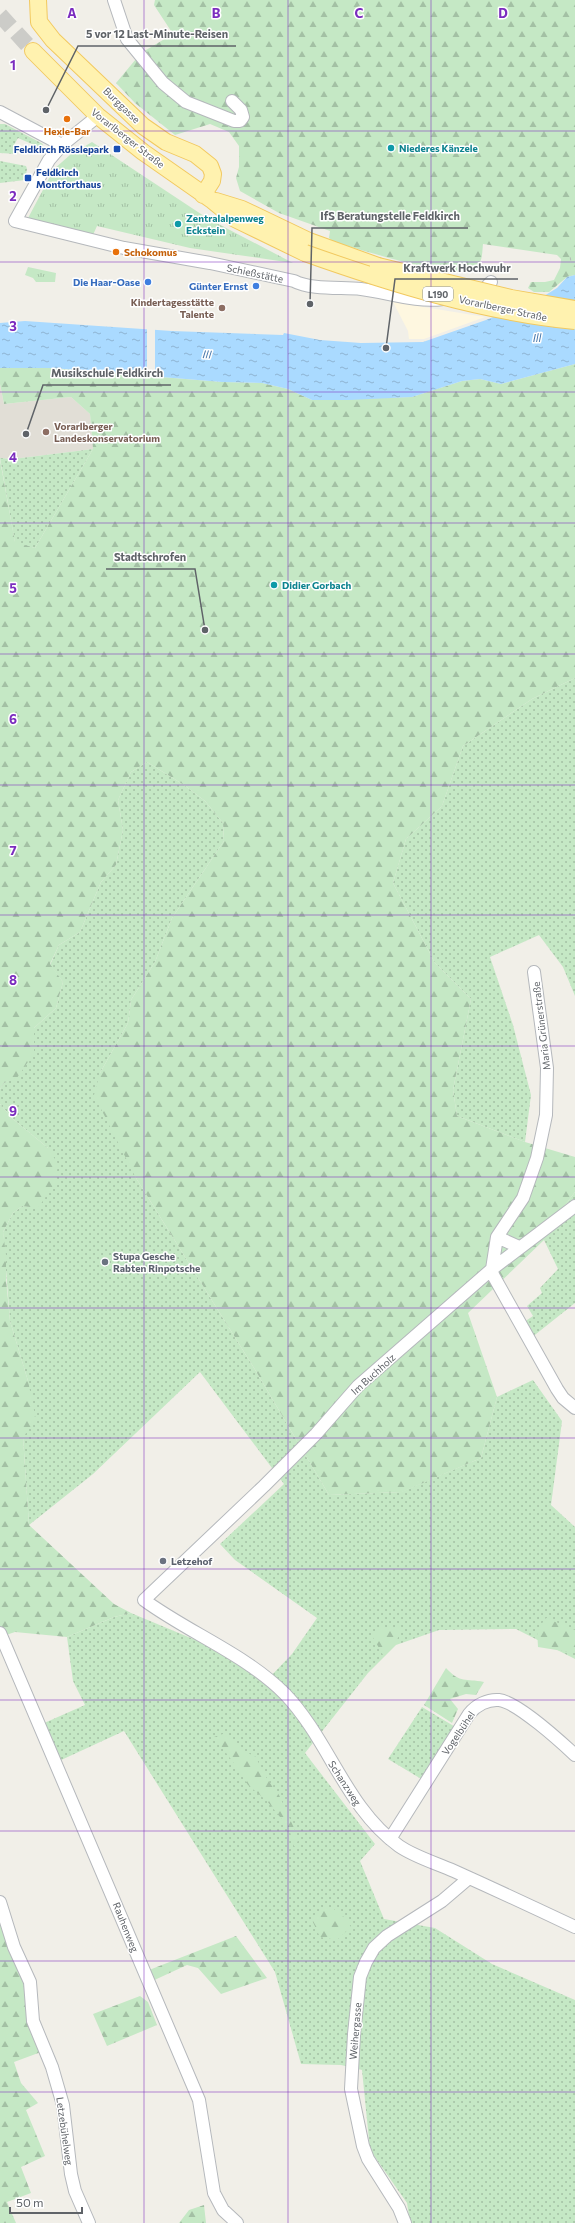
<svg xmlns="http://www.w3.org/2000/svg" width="575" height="2223" font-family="Commissioner,sans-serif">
	<defs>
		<pattern id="grass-dots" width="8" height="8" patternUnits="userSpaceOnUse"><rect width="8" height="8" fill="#c5e8c5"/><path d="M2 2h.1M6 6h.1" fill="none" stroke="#a3c0a4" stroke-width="1.8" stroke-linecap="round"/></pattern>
		<pattern id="forest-firs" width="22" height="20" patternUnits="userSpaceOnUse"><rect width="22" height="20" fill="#c5e8c5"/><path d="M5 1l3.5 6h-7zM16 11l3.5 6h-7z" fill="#a3c0a4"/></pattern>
		<pattern id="park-tufts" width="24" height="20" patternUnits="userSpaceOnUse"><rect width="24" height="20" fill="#c5e8c5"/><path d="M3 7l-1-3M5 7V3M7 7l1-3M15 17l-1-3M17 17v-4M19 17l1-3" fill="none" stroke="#a3c0a4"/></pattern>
		<pattern id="water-ripples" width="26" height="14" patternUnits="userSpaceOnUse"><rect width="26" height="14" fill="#aadaff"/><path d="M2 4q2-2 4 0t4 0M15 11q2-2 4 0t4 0" fill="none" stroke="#8eb4d2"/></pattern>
	</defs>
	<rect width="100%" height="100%" fill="#f1efe8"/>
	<!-- commercial -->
	<path fill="#fef7e0" d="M393 302 485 317 424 339H409L408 331Z"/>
	<!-- education -->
	<path fill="#e1ded6" d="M0 384 4 404 71 397 90 414 93 449 13 459 0 458Z"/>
	<!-- grass -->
	<path fill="url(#grass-dots)" d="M0 124H5L43 144 41 148 18 138 14 145 19 151 17 154 0 153Z
		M0 161 26 166 27 169 25 180 0 183Z
		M93 449 35 548 15 543 0 458 13 459Z
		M575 678V996L563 967 539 935 490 957 513 1025 531 1095 525 1142 457 1116 453 1090 471 999 435 963 393 883 406 839 442 806 463 746 532 699Z
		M147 762 184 785 205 801 223 823 224 841 172 918 155 962 131 1000 128 1023 100 1073 136 1178 254 1368 329 1495 401 1492 481 1458 497 1397 533 1380 562 1421 551 1505 575 1527V1659L516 1629 439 1630 396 1645 368 1673 305 1753 375 1844 360 1861 384 1919 435 1928 492 1964 575 2000V2223H410L407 2203 370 2150 362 2070 341 2065 301 2064 275 1972 124 1731 59 1761 42 1724 85 1705 73 1681 67 1637 114 1617 131 1613 217 1649 268 1679 292 1654 317 1618 235 1560 220 1544 284 1484 200 1372 93 1474 29 1525 23 1437 28 1381 10 1321 3 1232 13 1213 22 1206 38 1207 48 1148 13 1119 0 1104V1089L4 1083 17 1077 33 1053 34 1028 56 1008 63 982 50 965 59 945 80 932 101 882 116 865 123 830 118 800 131 772Z
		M575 1192V1303L531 1338 524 1322 533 1316 527 1306 542 1293 540 1288 558 1269 544 1240V1233Z
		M422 1707 457 1728 423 1780 388 1759Z"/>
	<!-- forest -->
	<path fill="url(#forest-firs)" d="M155 0H575V275L567 277 549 292H534L528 288 531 282H545L554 280 560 268 561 259 557 255 483 244C482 253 483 266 472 270 451 279 359 249 334 242L329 238 330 231 279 213 240 191 236 178 239 167V146L229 132 210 124 175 135 135 103 116 83 141 53 173 34 154 5Z
		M575 364V678L532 699 463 746 442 806 406 839 393 883 435 963 471 999 453 1090 457 1116 525 1142 575 1157V1192L544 1233V1240L468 1313 497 1397 481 1458 402 1492 329 1495 254 1368 136 1178 94 1095 100 1073 128 1023 131 1000 155 962 172 918 224 841 223 823 205 801 184 785 147 762 131 772 118 800 123 830 116 865 101 882 80 932 59 945 50 964 63 982 56 1008 34 1028V1053L17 1078 4 1083 0 1089V460L15 542 35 548 93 449 90 414 71 397 4 404 0 384V368H52L222 382 262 383 288 389 312 400 412 397 462 381 480 379 501 384Z
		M0 1104 13 1119 48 1148 58 1164 55 1183 38 1208 22 1206 13 1213 3 1232 6 1255V1279L10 1321 28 1381 36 1420 23 1437 29 1525 114 1604 131 1613 114 1617 67 1637 15 1632 0 1637Z
		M546 1618 575 1630V1653L538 1647 537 1630Z
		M383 1627 401 1629 396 1643 383 1655 371 1634Z
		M446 1668C461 1684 465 1678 484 1682L476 1695 466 1694 450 1699 458 1709 452 1723 424 1705Z
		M226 1733 242 1750 256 1757 263 1773 279 1795 299 1839 294 1847 289 1828 267 1801 248 1785 233 1762 214 1737Z
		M0 1906 26 1982 41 2052 14 2062 21 2083 38 2103 26 2110 45 2156 21 2167 31 2193 7 2202 16 2223H0Z
		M325 1906C338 1909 344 1916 351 1927L337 1940 320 1937 311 1918Z
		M236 1936 267 1978 221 1994 198 1968 187 1965 148 1983 144 1972Z
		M140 1996 148 2002 157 2025 107 2046 93 2014Z
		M204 2205 206 2223H179L189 2210Z"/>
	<!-- park -->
	<path fill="url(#park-tufts)" d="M92 142 207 218 293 263 190 248 97 226 92 237 27 220 54 169 70 155Z
		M28 267 56 273 55 282H36L33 278 25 275Z"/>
	<!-- water -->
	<path fill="url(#water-ripples)" d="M575 275V364L501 384 480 379 462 381 412 397 349 400H312L288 389 262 383 222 382 52 368H0V323L25 321 172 331 283 335 284 333 320 340 361 343 423 342 486 320 544 296 557 288 567 277Z"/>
	<!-- pier -->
	<path fill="#f1efe8" d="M147 326 155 327V378L147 377Z"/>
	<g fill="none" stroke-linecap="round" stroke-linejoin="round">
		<!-- major-tunnel -->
		<path stroke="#ccccc8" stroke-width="16" stroke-dasharray="16 8" stroke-linecap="butt" d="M0 15 33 51"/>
		<defs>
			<path id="minor" d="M114 0 127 39 163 83 186 102 234 121H240L243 117 241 110 232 101
				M0 112 62 145
				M98 116 62 145 49 160 15 221 124 248 210 263 294 281C311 290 341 287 361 289 387 292 416 303 443 299
				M477 294 481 293 491 282
				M497 1237 519 1247
				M492 1269 497 1237 523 1198 537 1158 546 1115 547 1068 534 972
				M492 1269 575 1206
				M575 1408 563 1398 557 1389 493 1275 492 1269 358 1386 316 1434 264 1486 144 1600C189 1633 245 1654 285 1694 329 1740 346 1808 399 1846 415 1857 436 1863 454 1871 494 1889 535 1908 575 1927
				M0 1633 199 2100 214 2193 223 2210 237 2223
				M390 1839 469 1714C476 1705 488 1699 499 1700 517 1702 561 1742 575 1755
				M0 1902 14 1947 30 1982 33 2021 52 2067 63 2105 71 2174 75 2191 89 2223
				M405 2223 399 2208 368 2159 363 2146 351 2089 354 2034 360 1977 366 1962 374 1948 387 1936 442 1901 469 1878"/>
			<path id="major" d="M38 0 39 22 53 40 143 126 166 142 195 154 210 166 213 174 212 181 203 195
				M33 51 98 116 143 152 213 201 235 219 305 253
				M216 201 242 209 309 241 378 266"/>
		</defs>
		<!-- minor casing -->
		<use href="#minor" stroke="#b5b8bc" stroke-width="14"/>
		<!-- major casing -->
		<use href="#major" stroke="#f2c960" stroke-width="18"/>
		<!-- minor -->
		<use href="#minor" stroke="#fff" stroke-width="12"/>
		<!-- major -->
		<use href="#major" stroke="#fff2af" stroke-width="16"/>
		<!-- rail -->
		<path stroke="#b6b7b8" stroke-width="3" stroke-dasharray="1 5" stroke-linecap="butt" d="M570 259 575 258"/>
		<defs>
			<path id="major-bridge" d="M305 253C392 284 483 312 575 321
				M378 266 511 298 575 309"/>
		</defs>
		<!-- major-bridge casing -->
		<use href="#major-bridge" stroke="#f2c960" stroke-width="18" stroke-linecap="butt"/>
		<!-- major-bridge -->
		<use href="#major-bridge" stroke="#fff2af" stroke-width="16"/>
	</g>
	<!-- grid -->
	<path fill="none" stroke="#7b2cbf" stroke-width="1" stroke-opacity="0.55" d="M144 0V2223M288 0V2223M431 0V2223M0 131H575M0 262H575M0 392H575M0 523H575M0 654H575M0 785H575M0 915H575M0 1046H575M0 1177H575M0 1308H575M0 1438H575M0 1569H575M0 1700H575M0 1831H575M0 1961H575M0 2092H575"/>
	<!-- markers -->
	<g fill="#e8710a" stroke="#fff" stroke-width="1.5">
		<circle cx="67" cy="119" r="4"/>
		<circle cx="116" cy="252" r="4"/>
	</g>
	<g fill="#0f9aa8" stroke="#fff" stroke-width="1.5">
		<circle cx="391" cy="148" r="4"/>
		<circle cx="178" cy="224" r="4"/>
		<circle cx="274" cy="585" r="4"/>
	</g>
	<g fill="#1a4fb4" stroke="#fff" stroke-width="1.5">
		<rect x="113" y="145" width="8" height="8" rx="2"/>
		<rect x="24" y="174" width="8" height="8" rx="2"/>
	</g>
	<g fill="#3f7fe0" stroke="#fff" stroke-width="1.5">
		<circle cx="148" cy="282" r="4"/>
		<circle cx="256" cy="286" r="4"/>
	</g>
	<g fill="#8d6e63" stroke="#fff" stroke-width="1.5">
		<circle cx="222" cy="308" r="4"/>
		<circle cx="46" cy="432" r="4"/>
	</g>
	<g fill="#6b7280" stroke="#fff" stroke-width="1.5">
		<circle cx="105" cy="1262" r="4"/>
		<circle cx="163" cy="1561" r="4"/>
	</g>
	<g text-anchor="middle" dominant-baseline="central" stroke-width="3" stroke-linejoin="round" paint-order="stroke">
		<!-- shield labels -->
		<rect fill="#fff" stroke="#8f9295" stroke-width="1" x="423" y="287" width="30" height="14" rx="3"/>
		<g font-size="9" font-weight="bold" fill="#5f6368">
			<text x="438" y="294">L190</text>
		</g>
		<!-- street labels -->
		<g font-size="10" fill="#5f6368" stroke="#fff">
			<text transform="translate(122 105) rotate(44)">Burggasse</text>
			<text transform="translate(128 138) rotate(38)">Vorarlberger Straße</text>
			<text transform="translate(255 273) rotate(12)">Schießstätte</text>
			<text transform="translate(503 308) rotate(12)">Vorarlberger Straße</text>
			<text transform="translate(541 1026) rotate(-97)">Maria Grünerstraße</text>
			<text transform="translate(373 1374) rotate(-42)">Im Buchholz</text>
			<text transform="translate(458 1733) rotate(-56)">Vogelbühel</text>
			<text transform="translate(345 1783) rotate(57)">Schanzweg</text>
			<text transform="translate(126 1927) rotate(68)">Rauhenweg</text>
			<text transform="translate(355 2031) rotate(-85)">Weihergasse</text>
			<text transform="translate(65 2131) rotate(82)">Letzebühelweg</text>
		</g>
		<!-- food labels -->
		<g font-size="10" font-weight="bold" fill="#c56008" stroke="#fff">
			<text x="67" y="131">Hexle-Bar</text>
			<text x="124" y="252" text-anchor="start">Schokomus</text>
		</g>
		<!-- culture labels -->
		<g font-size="10" font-weight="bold" fill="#0d838f" stroke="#fff" text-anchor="start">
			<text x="399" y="148">Niederes Känzele</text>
			<text x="186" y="218">Zentralalpenweg<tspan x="186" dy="12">Eckstein</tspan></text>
			<text x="282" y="585">Didier Gorbach</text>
		</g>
		<!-- transit labels -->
		<g font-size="10" font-weight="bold" fill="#164399" stroke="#fff" text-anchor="end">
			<text x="109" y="149">Feldkirch Rösslepark</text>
			<text x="36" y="172" text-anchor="start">Feldkirch<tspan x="36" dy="12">Montforthaus</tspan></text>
		</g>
		<!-- shop labels -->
		<g font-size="10" font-weight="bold" fill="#366cbe" stroke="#fff" text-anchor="end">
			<text x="140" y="282">Die Haar-Oase</text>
			<text x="248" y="286">Günter Ernst</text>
		</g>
		<!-- education labels -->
		<g font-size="10" font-weight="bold" fill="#785e54" stroke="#fff" text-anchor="end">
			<text x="214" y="302">Kindertagesstätte<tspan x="214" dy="12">Talente</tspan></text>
			<text x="54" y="426" text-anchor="start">Vorarlberger<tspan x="54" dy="12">Landeskonservatorium</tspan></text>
		</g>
		<!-- worship labels -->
		<g font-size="10" font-weight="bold" fill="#5b616d" stroke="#fff" text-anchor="start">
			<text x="113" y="1256">Stupa Gesche<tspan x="113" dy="12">Rabten Rinpotsche</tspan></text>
			<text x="171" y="1561">Letzehof</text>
		</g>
		<!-- water labels -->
		<g font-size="11" font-style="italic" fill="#4174aa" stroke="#fff">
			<text x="537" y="337">Ill</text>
			<text transform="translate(207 354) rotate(5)">Ill</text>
		</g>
	</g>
	<g font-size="13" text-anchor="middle" font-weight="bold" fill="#7b2cbf" stroke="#fff" stroke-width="3" stroke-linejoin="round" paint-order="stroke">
		<text x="72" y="18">A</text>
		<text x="216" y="18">B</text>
		<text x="359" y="18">C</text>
		<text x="503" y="18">D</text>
		<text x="13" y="70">1</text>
		<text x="13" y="201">2</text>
		<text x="13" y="331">3</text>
		<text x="13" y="462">4</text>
		<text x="13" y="593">5</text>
		<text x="13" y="724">6</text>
		<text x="13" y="855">7</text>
		<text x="13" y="985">8</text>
		<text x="13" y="1116">9</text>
	</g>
	<!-- callouts -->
	<path fill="none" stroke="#5f6368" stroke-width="1.5" d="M46 110L78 46H236M310 304L312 228H468M386 348L395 279H518M26 434L43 385H171M205 630L195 569H106"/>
	<g fill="#5f6368" stroke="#fff" stroke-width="1.5">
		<circle cx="46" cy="110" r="4"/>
		<circle cx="310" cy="304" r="4"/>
		<circle cx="386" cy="348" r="4"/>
		<circle cx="26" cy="434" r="4"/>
		<circle cx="205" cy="630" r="4"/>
	</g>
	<g font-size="11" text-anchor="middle" font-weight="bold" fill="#5f6368" stroke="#fff" stroke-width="3" stroke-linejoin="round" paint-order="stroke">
		<text x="157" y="38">5 vor 12 Last-Minute-Reisen</text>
		<text x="390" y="220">IfS Beratungstelle Feldkirch</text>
		<text x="457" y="272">Kraftwerk Hochwuhr</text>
		<text x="107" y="377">Musikschule Feldkirch</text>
		<text x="150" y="561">Stadtschrofen</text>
	</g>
	<!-- scale -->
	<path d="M10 2207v6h72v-6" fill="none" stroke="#5f6368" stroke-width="2"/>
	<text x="16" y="2207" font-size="12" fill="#5f6368" stroke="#ffffff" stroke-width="3" paint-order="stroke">50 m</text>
</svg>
